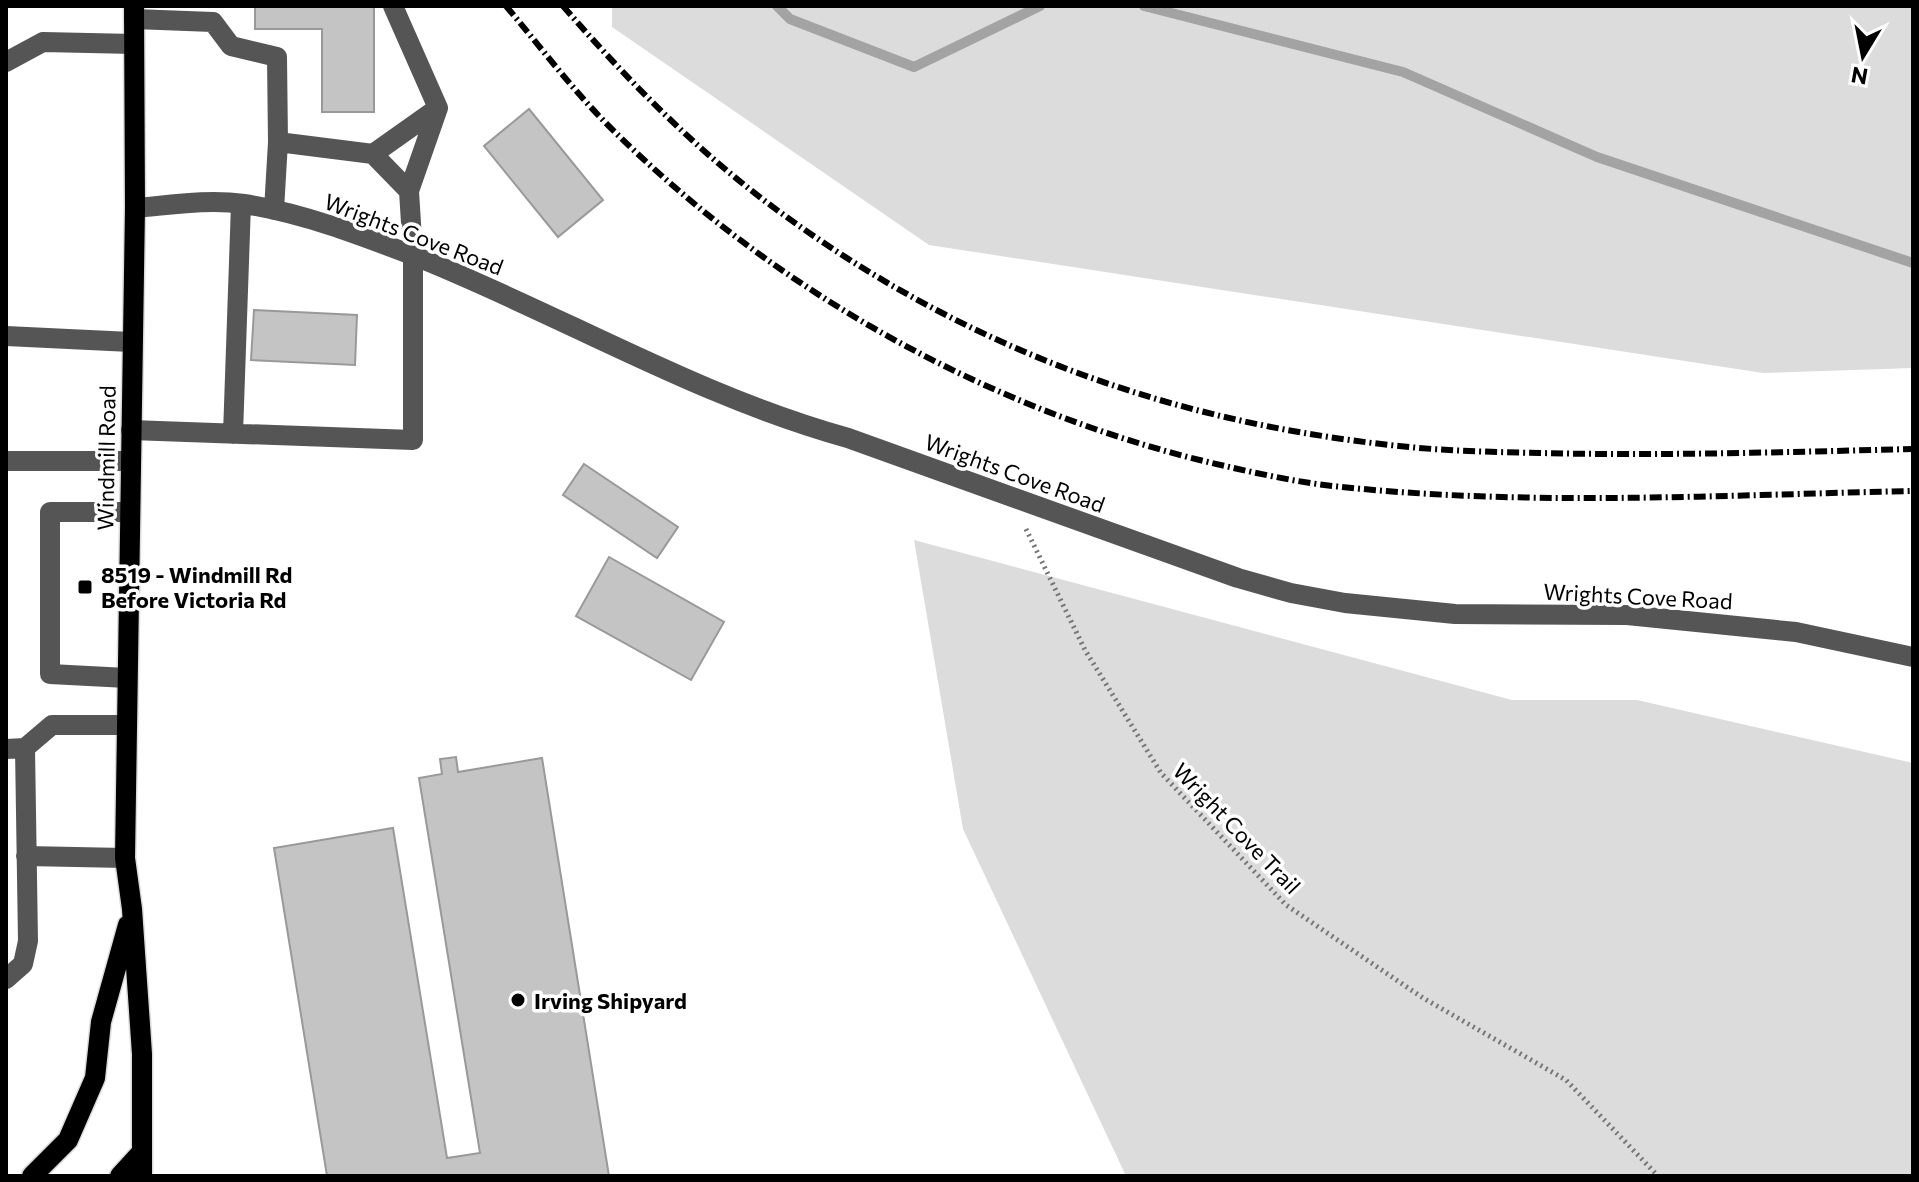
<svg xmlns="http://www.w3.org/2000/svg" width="1919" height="1182" font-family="Commissioner,sans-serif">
	<rect width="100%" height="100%" fill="#fff"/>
	<!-- green -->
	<path fill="#dcdcdc" d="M612 6H1913V368L1763 373 929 245 612 27Z
		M914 540 1512 700H1637L1913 763V1176H1126L963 829Z"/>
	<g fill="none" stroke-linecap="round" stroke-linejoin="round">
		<!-- stream -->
		<path stroke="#a3a3a3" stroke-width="10" d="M777 6 790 19 914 67 1040 6
			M1144 6 1403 72 1597 157 1913 263"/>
	</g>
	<!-- building -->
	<path fill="#c4c4c4" stroke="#999" stroke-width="2" d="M255 6H374V112H322V29H255Z
		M529 109 603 200 558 237 484 146Z
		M254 310 357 315 355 365 251 360Z
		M584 464 678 527 657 558 563 495Z
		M609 557 724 622 691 680 576 616Z
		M456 757 458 772 542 758 609 1176H327L274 848 393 828 447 1158 480 1153 419 778 442 774 440 759Z"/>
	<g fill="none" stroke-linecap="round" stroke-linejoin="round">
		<defs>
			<path id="major" d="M134 6 135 208 125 858 132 909 142 1054V1176
				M32 1176 68 1140 95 1078 101 1022 128 925
				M120 1176 141 1153"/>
		</defs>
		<!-- major casing -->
		<use href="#major" stroke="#dbdbdb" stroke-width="23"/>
		<!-- path -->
		<path stroke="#777" stroke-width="5" stroke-dasharray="2 4" stroke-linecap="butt" d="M1026 529 1085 650 1161 773 1286 905 1423 998 1566 1080 1658 1176"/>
		<!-- minor -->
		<path stroke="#555" stroke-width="20" d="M134 19 213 22 231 46 277 57 278 142 373 154 409 191
			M6 62 43 42 134 44
			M373 154 438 108
			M135 208C171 205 208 199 244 204 302 213 357 234 412 255 558 313 696 396 848 438L1238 578 1291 593 1345 603 1455 614 1627 615 1796 632 1913 657
			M274 210 278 142
			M6 336 131 342
			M131 430 413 440V255L409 191 438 108 393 6
			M233 434 241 204
			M6 461H130
			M127 678 50 674V512H130
			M6 749 25 748 52 725H126
			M26 856 125 858
			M6 979 23 964 28 941 25 748"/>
		<!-- major -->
		<use href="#major" stroke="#000" stroke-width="20"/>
		<!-- rail -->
		<path stroke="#000" stroke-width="6" stroke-dasharray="12 4 2 4" stroke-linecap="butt" d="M506 6C543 50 578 97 619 136 785 298 999 415 1225 466 1260 474 1297 482 1333 486 1525 507 1720 495 1913 491
			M563 6C623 75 688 142 761 198 952 343 1160 421 1399 446 1445 451 1493 452 1540 453 1664 456 1789 452 1913 449"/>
	</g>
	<!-- markers -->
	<g fill="#000" stroke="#fff" stroke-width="3">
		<rect x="77" y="579" width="16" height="16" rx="4"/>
		<circle cx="518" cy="1000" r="8"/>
	</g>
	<g text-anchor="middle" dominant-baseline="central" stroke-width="7" stroke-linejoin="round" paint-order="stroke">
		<!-- street labels -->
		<g font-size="22" fill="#000" stroke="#fff">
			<text transform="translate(414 234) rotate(21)">Wrights Cove Road</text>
			<text transform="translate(106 458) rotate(-89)">Windmill Road</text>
			<text transform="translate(1015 473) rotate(20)">Wrights Cove Road</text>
			<text transform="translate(1638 596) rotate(3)">Wrights Cove Road</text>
			<text transform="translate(1237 828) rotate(46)">Wright Cove Trail</text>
		</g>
		<!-- poi labels -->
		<g font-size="22" font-weight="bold" fill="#000" stroke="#fff" text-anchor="start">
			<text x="101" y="574">8519 - Windmill Rd<tspan x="101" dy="25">Before Victoria Rd</tspan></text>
			<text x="534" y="1000">Irving Shipyard</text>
		</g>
	</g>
	<!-- border -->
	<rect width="1919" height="1182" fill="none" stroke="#000000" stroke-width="16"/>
	<!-- north arrow -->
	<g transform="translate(1863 56) rotate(190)" stroke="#ffffff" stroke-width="6" paint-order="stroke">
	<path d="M0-6L14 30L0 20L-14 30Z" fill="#000000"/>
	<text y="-12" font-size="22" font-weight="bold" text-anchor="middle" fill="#000000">N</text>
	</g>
</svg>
